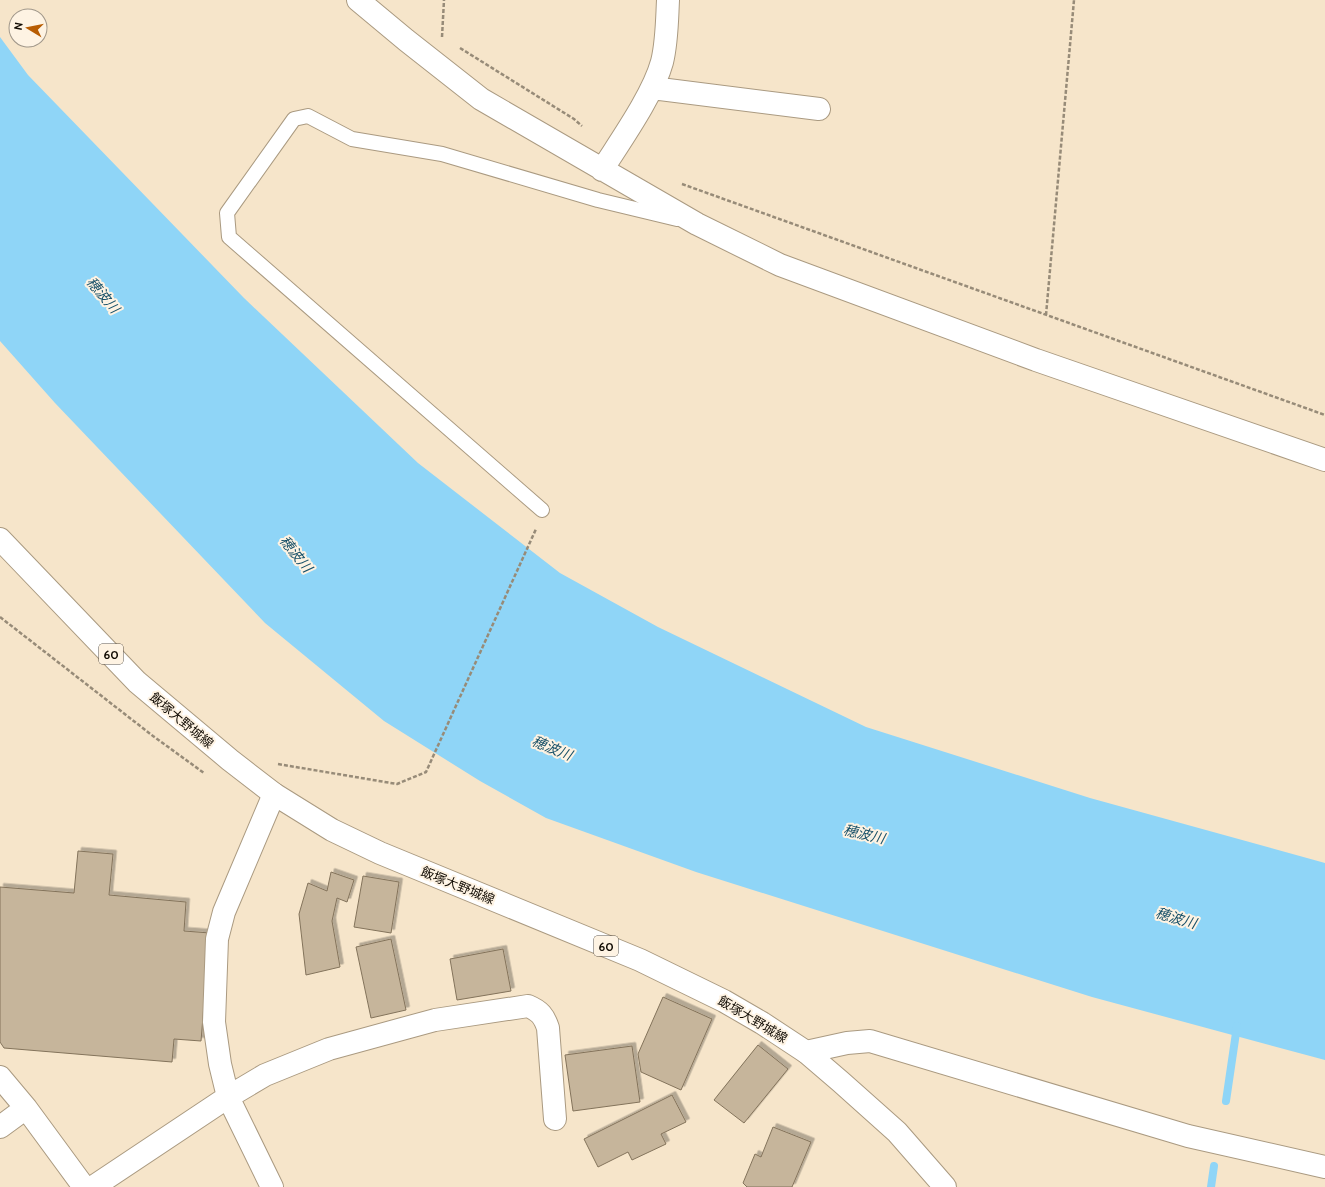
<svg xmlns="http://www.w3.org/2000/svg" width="1325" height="1187" font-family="Cabin,'Noto Sans JP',sans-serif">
	<defs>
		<filter id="shadow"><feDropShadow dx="3.5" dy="-3.5" stdDeviation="0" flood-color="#0004"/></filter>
	</defs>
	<rect width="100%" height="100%" fill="#f6e5ca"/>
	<!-- water -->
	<path fill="#8fd5f7" d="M0 37 28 75 244 298 418 463 560 573 658 627 866 727 1090 798 1325 863V1060L1092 997 696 872 546 818 480 781 384 721 265 623 55 403 0 341Z"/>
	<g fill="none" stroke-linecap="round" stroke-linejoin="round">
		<!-- stream -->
		<path stroke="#8fd5f7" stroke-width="8" d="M1226 1101 1237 1026
			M1211 1187 1214 1166"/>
	</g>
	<!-- building -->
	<path fill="#c6b59b" stroke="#83735b" filter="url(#shadow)" d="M78 851 113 854 109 895 186 902 184 931 210 933 201 1041 174 1039 172 1062 4 1048 0 1042V887L74 893Z
		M331 872 354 880 347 902 337 898 332 921 340 967 306 975 299 914 308 883 327 891Z
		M363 876 399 882 391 933 354 927Z
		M391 939 406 1010 371 1018 356 947Z
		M503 949 511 991 457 1000 450 959Z
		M663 997 712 1019 681 1090 641 1072 638 1054Z
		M758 1045 788 1069 744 1123 714 1100Z
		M632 1046 640 1102 573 1111 565 1055Z
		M672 1095 686 1122 661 1134 666 1144 632 1160 628 1152 598 1167 584 1139Z
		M773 1127 811 1142 792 1187H747L743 1183 755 1154 761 1157Z"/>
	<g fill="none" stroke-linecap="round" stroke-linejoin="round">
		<defs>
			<path id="lane" d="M542 510 229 237 227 213 294 119 308 116 352 139 442 154 598 200 677 219"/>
			<path id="street" d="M358 0 406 40 481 99 697 224 780 265 1036 360 1325 460
				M652 88 819 109
				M602 170C621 140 653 95 662 62 667 42 667 20 668 0
				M806 1052 847 1043 870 1041 1188 1136 1325 1167
				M0 1077 26 1108 84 1187
				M0 1127 26 1108
				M93 1187 228 1097 265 1075 329 1049 435 1020 528 1006C540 1011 544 1016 548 1028L555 1119
				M272 1187 228 1097 220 1064 214 1022 217 939 224 912 274 794"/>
			<path id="primary" d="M0 539 137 682 230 760 274 794 332 830 380 853 640 960 724 1001 762 1023 806 1052 841 1082 897 1132 945 1187"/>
		</defs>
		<!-- lane casing -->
		<use href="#lane" stroke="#aa9a81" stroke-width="16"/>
		<!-- street casing -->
		<use href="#street" stroke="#aa9a81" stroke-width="24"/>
		<!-- primary casing -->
		<use href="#primary" stroke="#aa9a81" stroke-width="24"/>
		<!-- path -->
		<path stroke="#978b78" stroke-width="2.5" stroke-dasharray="4 2" stroke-linecap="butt" d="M442 37 444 0
			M460 48 574 119 582 126
			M682 184 1325 415
			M1046 315 1074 0
			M0 617 153 736 204 773
			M278 764 397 784 426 772 536 529"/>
		<!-- lane -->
		<use href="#lane" stroke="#fff" stroke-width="14"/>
		<!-- street -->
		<use href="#street" stroke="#fff" stroke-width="22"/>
		<!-- primary -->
		<use href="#primary" stroke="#fff" stroke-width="22"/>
	</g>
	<g text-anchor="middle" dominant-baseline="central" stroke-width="4" stroke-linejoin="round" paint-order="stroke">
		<!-- shield labels -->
		<g fill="#fef3e3" stroke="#595147" stroke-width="1">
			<rect x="99" y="644" width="24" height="20" rx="3"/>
			<rect x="594" y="936" width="24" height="20" rx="3"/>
		</g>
		<g font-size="12" font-weight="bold" fill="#120c04">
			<text x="111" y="654">60</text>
			<text x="606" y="946">60</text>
		</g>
		<!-- street labels -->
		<g font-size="13" fill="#120c04" stroke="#fef3e3">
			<text transform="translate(182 720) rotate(40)">飯塚大野城線</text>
			<text transform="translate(458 885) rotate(22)">飯塚大野城線</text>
			<text transform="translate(753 1019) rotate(31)">飯塚大野城線</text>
		</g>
		<!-- water labels -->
		<g font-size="14" font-style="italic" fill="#195169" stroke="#fef3e3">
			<text transform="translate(103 295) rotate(50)">穂波川</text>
			<text transform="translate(296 554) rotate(51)">穂波川</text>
			<text transform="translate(552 748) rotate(22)">穂波川</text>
			<text transform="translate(864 834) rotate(13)">穂波川</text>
			<text transform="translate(1176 918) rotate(16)">穂波川</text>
		</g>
	</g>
	<!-- north arrow -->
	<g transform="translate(28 28) rotate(280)"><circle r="19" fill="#fef3e3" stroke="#a0978a"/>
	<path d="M0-3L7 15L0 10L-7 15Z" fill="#b85c01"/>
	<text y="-6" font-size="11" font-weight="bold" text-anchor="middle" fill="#120c04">N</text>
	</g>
</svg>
